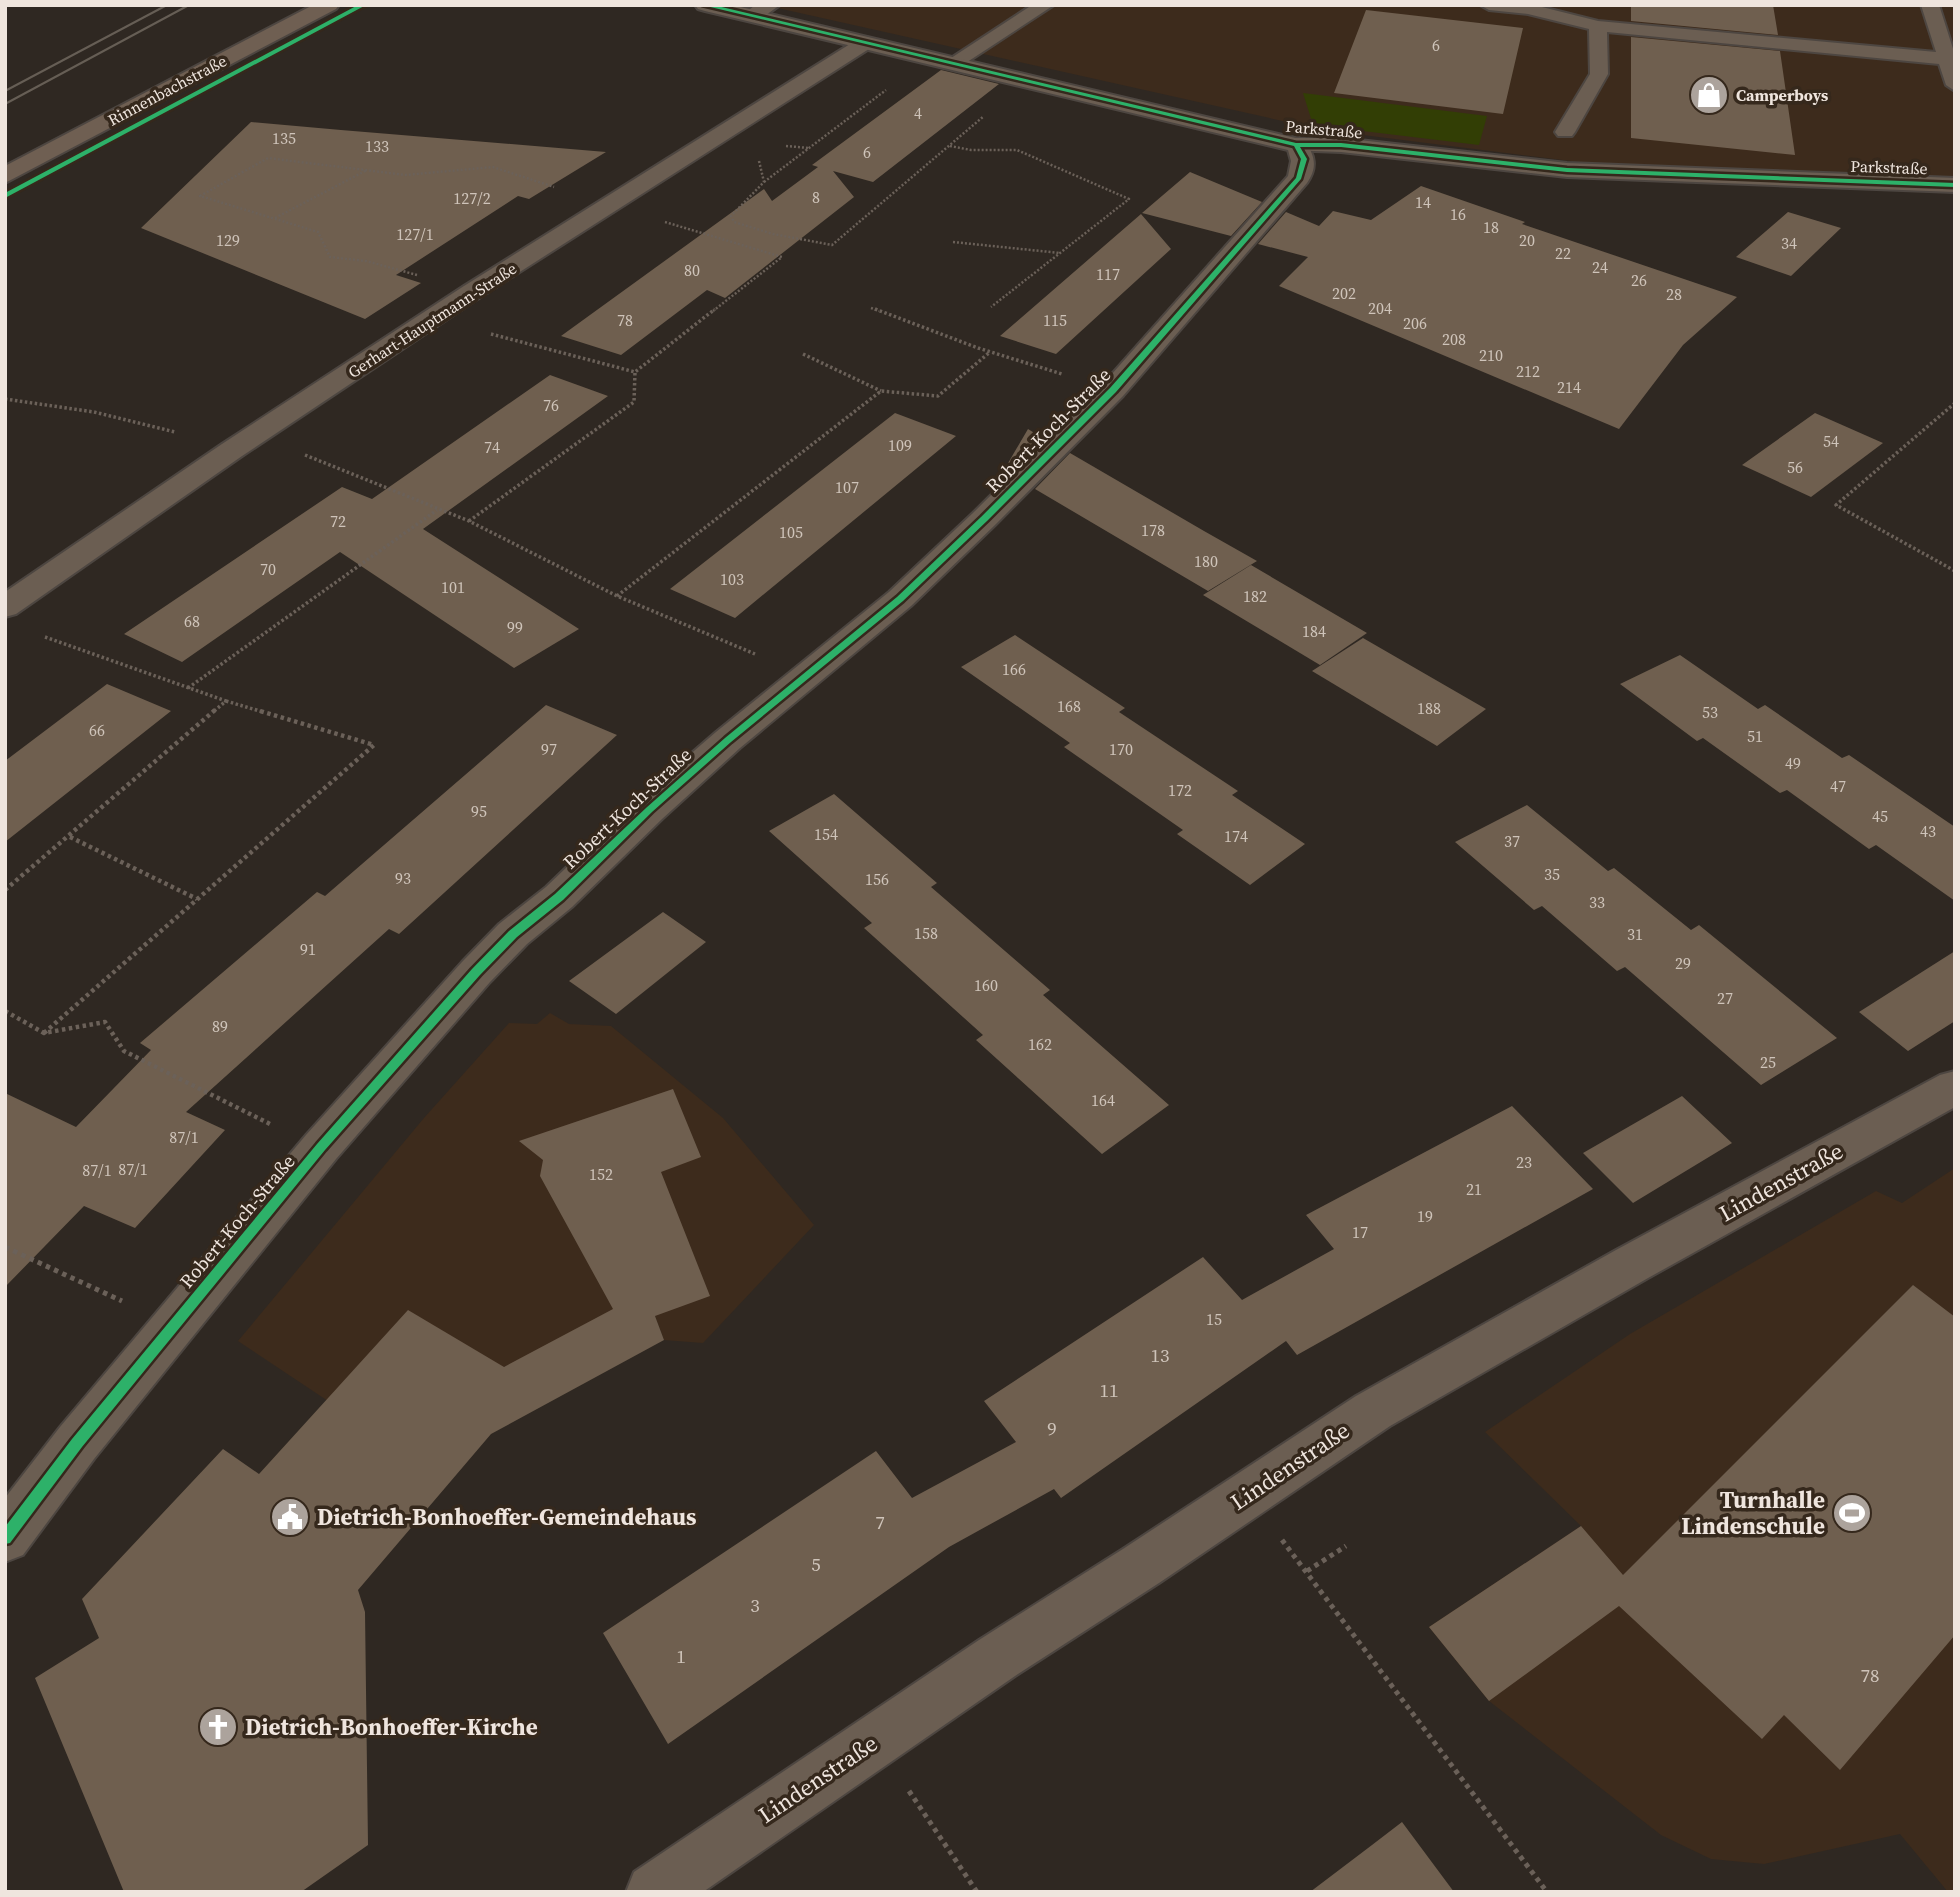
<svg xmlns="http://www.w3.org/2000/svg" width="1960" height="1897" font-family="'Source Serif 4',serif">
	<rect width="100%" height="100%" fill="#2f2822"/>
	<!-- built -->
	<path fill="#3d2b1c" d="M764 5H1955V178L1579 162 1323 130Z
		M550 1013 569 1024 611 1026 723 1118 814 1225 703 1343 664 1340 655 1316 504 1367 328 1401 238 1341 424 1118 509 1023 537 1024Z
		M1955 1168V1892H1948L1900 1834 1764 1864 1711 1859 1661 1835 1489 1701 1429 1627 1581 1526 1485 1432 1630 1334 1876 1191 1902 1203Z"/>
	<!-- green -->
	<path fill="#323e05" d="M1303 93 1487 116 1479 145 1313 125Z"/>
	<!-- building -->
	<path fill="#6f5f4f" d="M1631 5H1773L1778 35 1631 21Z
		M1366 10 1523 28 1503 114 1334 93Z
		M1631 37 1780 51 1795 155 1631 138Z
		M941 70 999 84 873 182 833 171 854 197 725 298 707 290 621 355 561 336 764 189 772 201 818 167 812 165Z
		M251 122 341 130 606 152 529 199 518 196 396 275 421 283 365 319 141 228Z
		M1190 172 1262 202 1231 236 1142 213Z
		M1421 186 1525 222 1522 224 1737 297 1683 345 1619 429 1279 286 1308 257 1258 244 1286 212 1319 226 1333 211 1371 220Z
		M1788 212 1841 228 1791 276 1736 257Z
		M1141 214 1171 249 1056 354 1000 336Z
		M550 375 608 396 423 529 579 629 514 668 340 552 182 662 124 634 342 487 372 499Z
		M895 413 956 436 735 618 670 589Z
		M1815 413 1883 443 1811 497 1742 465Z
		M1028 429 1044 439 1009 473 1004 470Z
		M1070 453 1204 531 1257 561 1208 591 1035 489Z
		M1251 565 1367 633 1320 665 1203 595Z
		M1015 635 1125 708 1119 712 1238 791 1232 795 1305 844 1250 885 1177 834 1183 830 1064 747 1070 743 961 667Z
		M1363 638 1486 709 1437 746 1312 671Z
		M1680 655 1758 709 1765 705 1842 758 1849 755 1955 827V901L1876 845 1869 849 1787 790 1780 793 1703 738 1697 741 1620 684Z
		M107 684 171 711 5 842V761Z
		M546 705 617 735 399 934 389 929 186 1112 225 1130 135 1228 84 1206 5 1287V1093L76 1127 151 1050 140 1043 317 892 325 896Z
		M834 794 937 883 931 887 1050 990 1043 995 1169 1105 1102 1154 976 1040 983 1035 864 928 872 923 769 831Z
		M1527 805 1608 871 1614 868 1691 930 1699 925 1837 1038 1761 1085 1625 967 1617 971 1542 906 1534 910 1455 842Z
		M663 912 706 942 616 1014 569 981Z
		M1955 951V1021L1908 1051 1859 1012Z
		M673 1089 701 1157 661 1172 710 1296 655 1316 664 1340 491 1434 358 1590 365 1612 368 1845 301 1892H124L35 1678 99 1638 82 1599 223 1449 259 1474 408 1310 504 1367 613 1309 540 1176 543 1160 519 1141Z
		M1682 1096 1732 1143 1633 1203 1583 1153Z
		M1512 1106 1593 1189 1297 1355 1286 1341 1061 1498 1054 1489 949 1547 668 1744 603 1633 876 1451 912 1498 1016 1442 984 1401 1203 1257 1242 1300 1334 1249 1306 1215Z
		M1913 1285 1955 1317V1635L1840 1770 1784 1715 1762 1739 1619 1606 1489 1701 1429 1627 1581 1526 1623 1575Z
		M1402 1822 1454 1892H1310L1372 1845Z"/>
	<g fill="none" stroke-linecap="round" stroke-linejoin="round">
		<defs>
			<path id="service" d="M1032 5H1054L958 68H944L942 64Z
				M1480 5H1534L1598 21 1936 52 1921 5H1939L1955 55V91L1946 85 1939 64 1607 32 1608 74 1575 132 1572 136H1558L1555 132 1590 74 1589 29 1528 14 1489 10Z"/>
			<path id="minor" d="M755 5H780L759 20H745L742 16Z
				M865 37 872 39 876 43 872 47 482 296 242 456 16 614 5 617V592L222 444 464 286 858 39Z
				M1296 138H1341L1567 163 1955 178V192L1567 177 1341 152 1288 150 1284 145 1288 140Z
				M1955 1071V1107L1648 1278 1390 1426 1159 1583 1015 1676 703 1892H626L634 1872 979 1640 1123 1549 1356 1396 1616 1250 1940 1075Z"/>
			<path id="tertiary" d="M695 5H732L1304 140C1315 155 1318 167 1307 183L1123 396 995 525 911 606 740 748 662 819 572 907 527 944 490 982 336 1159 94 1459 23 1555 5 1562V1498L60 1427 306 1135 462 962 499 924 546 887 636 801 716 732 889 592 973 513 1103 384 1288 176 1291 161 1288 150 705 11 698 9Z"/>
			<path id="secondary" d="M313 5H339L336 9 5 183V166Z"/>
		</defs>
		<!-- service casing -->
		<use href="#service" stroke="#4d4641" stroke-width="4"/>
		<!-- minor casing -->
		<use href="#minor" stroke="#4d4641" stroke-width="4"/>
		<!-- tertiary casing -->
		<use href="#tertiary" stroke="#4d4641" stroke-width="4"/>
		<!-- secondary casing -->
		<use href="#secondary" stroke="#4d4641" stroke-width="4"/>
		<!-- path-far3 -->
		<path stroke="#6b6159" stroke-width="2.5" stroke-dasharray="2 2" stroke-linecap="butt" d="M786 146 809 148
			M950 146 971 150H1017L1129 199 991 307
			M759 161 764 182 731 216 734 222 773 234 832 245 984 116
			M764 182 886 90
			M275 218 367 170
			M665 222 782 257 713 311
			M953 242 1060 253
			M417 275 366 261 330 257 318 232 200 196 268 158 405 175 493 167 554 187
			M871 308 879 311"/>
		<!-- path-far2 -->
		<path stroke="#6b6159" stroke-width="3.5" stroke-dasharray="2.5 2.5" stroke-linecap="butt" d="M875 309 978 348 1062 374
			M491 334 635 372 715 309
			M803 354 881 391
			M5 399 94 412 175 432
			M1955 403 1836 505 1955 571
			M305 455 469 521 617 596 755 654
			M469 521 634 402 635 372
			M617 596 881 391 938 396 990 352
			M45 637 226 701 213 712
			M188 688 437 510
			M226 701 263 712"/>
		<!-- path-far1 -->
		<path stroke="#6b6159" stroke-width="4.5" stroke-dasharray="3.5 3.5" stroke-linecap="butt" d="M70 837 197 899
			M5 890 215 710
			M5 1011 44 1033 105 1022 124 1051 270 1124
			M44 1033 374 745 257 710"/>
		<!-- path -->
		<path stroke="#6b6159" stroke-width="5" stroke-dasharray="4.5 4.5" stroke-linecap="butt" d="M5 1247 122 1301
			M1282 1540 1547 1892
			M1307 1571 1346 1546
			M909 1791 977 1892"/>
		<!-- service -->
		<use href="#service" fill="#6b5e52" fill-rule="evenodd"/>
		<!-- minor -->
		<use href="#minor" fill="#6b5e52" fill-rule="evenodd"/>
		<!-- tertiary -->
		<use href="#tertiary" fill="#6b5e52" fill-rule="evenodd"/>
		<!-- secondary -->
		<use href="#secondary" fill="#6f5f52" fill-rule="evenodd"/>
		<!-- tram -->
		<path stroke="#665e55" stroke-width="2" d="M5 91 167 5
			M5 104 189 5"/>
		<defs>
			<path id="cycleway" d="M358 5H366L5 198V193Z
				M702 5H713L1296 143H1341L1567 168 1955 183V187L1567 172 1341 147H1300L1307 159 1301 179 1116 392 987 521 903 601 731 742 652 812 563 900 517 937 480 975 325 1150 82 1447 10 1543 5 1544V1527L72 1439 317 1144 472 969 509 931 555 894 646 808 725 738 897 597 981 517 1110 388 1296 178 1301 159 1294 146Z"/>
		</defs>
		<!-- cycleway casing -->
		<use href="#cycleway" stroke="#35281c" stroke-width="5"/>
		<!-- cycleway -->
		<use href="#cycleway" fill="#2db169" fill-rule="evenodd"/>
	</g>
	<!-- icons -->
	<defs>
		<symbol id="shop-disc" viewBox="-11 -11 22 22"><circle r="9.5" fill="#aca39c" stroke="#35281c"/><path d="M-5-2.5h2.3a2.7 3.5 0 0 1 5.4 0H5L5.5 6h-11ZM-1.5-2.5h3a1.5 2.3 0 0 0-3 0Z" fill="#fff"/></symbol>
		<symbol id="stadium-disc" viewBox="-11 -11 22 22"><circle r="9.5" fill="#aca39c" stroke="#35281c"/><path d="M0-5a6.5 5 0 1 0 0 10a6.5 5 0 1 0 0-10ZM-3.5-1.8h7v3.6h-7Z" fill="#fff"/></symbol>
		<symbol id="civic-disc" viewBox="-11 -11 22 22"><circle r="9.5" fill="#aca39c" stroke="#35281c"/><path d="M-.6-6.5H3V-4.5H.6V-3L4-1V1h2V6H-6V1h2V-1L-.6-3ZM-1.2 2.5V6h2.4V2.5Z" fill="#fff"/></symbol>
		<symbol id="church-disc" viewBox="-11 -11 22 22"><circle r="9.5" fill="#aca39c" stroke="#35281c"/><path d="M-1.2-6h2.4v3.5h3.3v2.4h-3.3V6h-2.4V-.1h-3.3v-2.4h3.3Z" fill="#fff"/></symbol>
	</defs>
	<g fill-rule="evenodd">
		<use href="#shop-disc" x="1687" y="73" width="44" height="44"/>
		<use href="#stadium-disc" x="1830" y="1491" width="44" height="44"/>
		<use href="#civic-disc" x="268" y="1495" width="44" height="44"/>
		<use href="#church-disc" x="196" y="1705" width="44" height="44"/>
	</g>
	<g text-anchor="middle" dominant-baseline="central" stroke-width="7" stroke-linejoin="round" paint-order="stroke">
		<!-- number labels -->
		<g font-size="16" fill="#cfc4ba">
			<text x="1436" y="45">6</text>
			<text x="918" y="113">4</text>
			<text x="284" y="138">135</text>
			<text x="377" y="146">133</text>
			<text x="867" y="152">6</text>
			<text x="816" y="197">8</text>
			<text x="472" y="198">127/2</text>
			<text x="1423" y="202">14</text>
			<text x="1458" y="214">16</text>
			<text x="1491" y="227">18</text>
			<text x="415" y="234">127/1</text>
			<text x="228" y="240">129</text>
			<text x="1527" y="240">20</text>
			<text x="1789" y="243">34</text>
			<text x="1563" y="253">22</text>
			<text x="1600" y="267">24</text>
			<text x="692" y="270">80</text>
			<text x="1108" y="274">117</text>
			<text x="1639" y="280">26</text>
			<text x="1344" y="293">202</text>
			<text x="1674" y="294">28</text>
			<text x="1380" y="308">204</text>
			<text x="625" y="320">78</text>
			<text x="1055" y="320">115</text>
			<text x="1415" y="323">206</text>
			<text x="1454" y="339">208</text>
			<text x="1491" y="355">210</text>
			<text x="1528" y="371">212</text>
			<text x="1569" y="387">214</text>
			<text x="551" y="405">76</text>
			<text x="1831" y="441">54</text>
			<text x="900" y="445">109</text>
			<text x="492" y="447">74</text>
			<text x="1795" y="467">56</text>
			<text x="847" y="487">107</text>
			<text x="338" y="521">72</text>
			<text x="1153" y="530">178</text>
			<text x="791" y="532">105</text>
			<text x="1206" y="561">180</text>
			<text x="268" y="569">70</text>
			<text x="732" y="579">103</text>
			<text x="453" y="587">101</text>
			<text x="1255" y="596">182</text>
			<text x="192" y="621">68</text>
			<text x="515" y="627">99</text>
			<text x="1314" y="631">184</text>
			<text x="1014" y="669">166</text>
			<text x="1069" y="706">168</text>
			<text x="1429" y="708">188</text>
			<text x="1710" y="712">53</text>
			<text x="97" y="730">66</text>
			<text x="1755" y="736">51</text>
			<text x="549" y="749">97</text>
			<text x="1121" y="749">170</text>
			<text x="1793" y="763">49</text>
			<text x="1838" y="786">47</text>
			<text x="1180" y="790">172</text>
			<text x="479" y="811">95</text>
			<text x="1880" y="816">45</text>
			<text x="1928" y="831">43</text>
			<text x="826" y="834">154</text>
			<text x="1236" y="836">174</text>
			<text x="1512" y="841">37</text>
			<text x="1552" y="874">35</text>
			<text x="403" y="878">93</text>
			<text x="877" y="879">156</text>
			<text x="1597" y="902">33</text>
			<text x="926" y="933">158</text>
			<text x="1635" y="934">31</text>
			<text x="308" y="949">91</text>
			<text x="1683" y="963">29</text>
			<text x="986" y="985">160</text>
			<text x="1725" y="998">27</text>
			<text x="220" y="1026">89</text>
			<text x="1040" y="1044">162</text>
			<text x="1768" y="1062">25</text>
			<text x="1103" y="1100">164</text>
			<text x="184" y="1137">87/1</text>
			<text x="1524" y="1162">23</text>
			<text x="133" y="1169">87/1</text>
			<text x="97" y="1170">87/1</text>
			<text x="601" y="1174">152</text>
			<text x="1474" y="1189">21</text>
			<text x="1425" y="1216">19</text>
			<text x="1360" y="1232">17</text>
			<text x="1214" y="1319">15</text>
		</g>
		<!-- far-street labels -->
		<g font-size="16" fill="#efe5de" stroke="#35281c">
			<text transform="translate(167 90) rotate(-28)">Rinnenbachstraße</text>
			<text transform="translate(1324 129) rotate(5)">Parkstraße</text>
			<text transform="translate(1889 167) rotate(2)">Parkstraße</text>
			<text transform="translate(432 320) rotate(-33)">Gerhart-Hauptmann-Straße</text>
		</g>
		<!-- far-poi labels -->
		<g font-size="16" font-weight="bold" fill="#efe5de" stroke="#35281c" text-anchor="start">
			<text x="1736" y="95">Camperboys</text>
		</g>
		<!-- street labels -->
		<g font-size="19" fill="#efe5de" stroke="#35281c">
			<text transform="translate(1048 430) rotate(-45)">Robert-Koch-Straße</text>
			<text transform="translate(627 808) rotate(-43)">Robert-Koch-Straße</text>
			<text transform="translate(237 1221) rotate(-50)">Robert-Koch-Straße</text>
		</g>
		<!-- near-number labels -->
		<g font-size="19" fill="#cfc4ba">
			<text x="1160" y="1355">13</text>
			<text x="1109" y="1390">11</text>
			<text x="1052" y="1428">9</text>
			<text x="880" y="1522">7</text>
			<text x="816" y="1564">5</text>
			<text x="755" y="1605">3</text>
			<text x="681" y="1656">1</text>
			<text x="1870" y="1675">78</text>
		</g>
		<!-- near-street labels -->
		<g font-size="23" fill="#efe5de" stroke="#35281c">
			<text transform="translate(1781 1182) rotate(-29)">Lindenstraße</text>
			<text transform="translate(1290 1466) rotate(-34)">Lindenstraße</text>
			<text transform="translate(818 1779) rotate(-34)">Lindenstraße</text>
		</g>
		<!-- near-poi labels -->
		<g font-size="23" font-weight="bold" fill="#efe5de" stroke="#35281c" text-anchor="start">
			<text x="1825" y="1500" text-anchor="end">Turnhalle<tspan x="1825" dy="26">Lindenschule</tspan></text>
			<text x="317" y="1517">Dietrich-Bonhoeffer-Gemeindehaus</text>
			<text x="245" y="1727">Dietrich-Bonhoeffer-Kirche</text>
		</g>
	</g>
	<!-- border -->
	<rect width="1960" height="1897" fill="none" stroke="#efe5de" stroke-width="14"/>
</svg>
